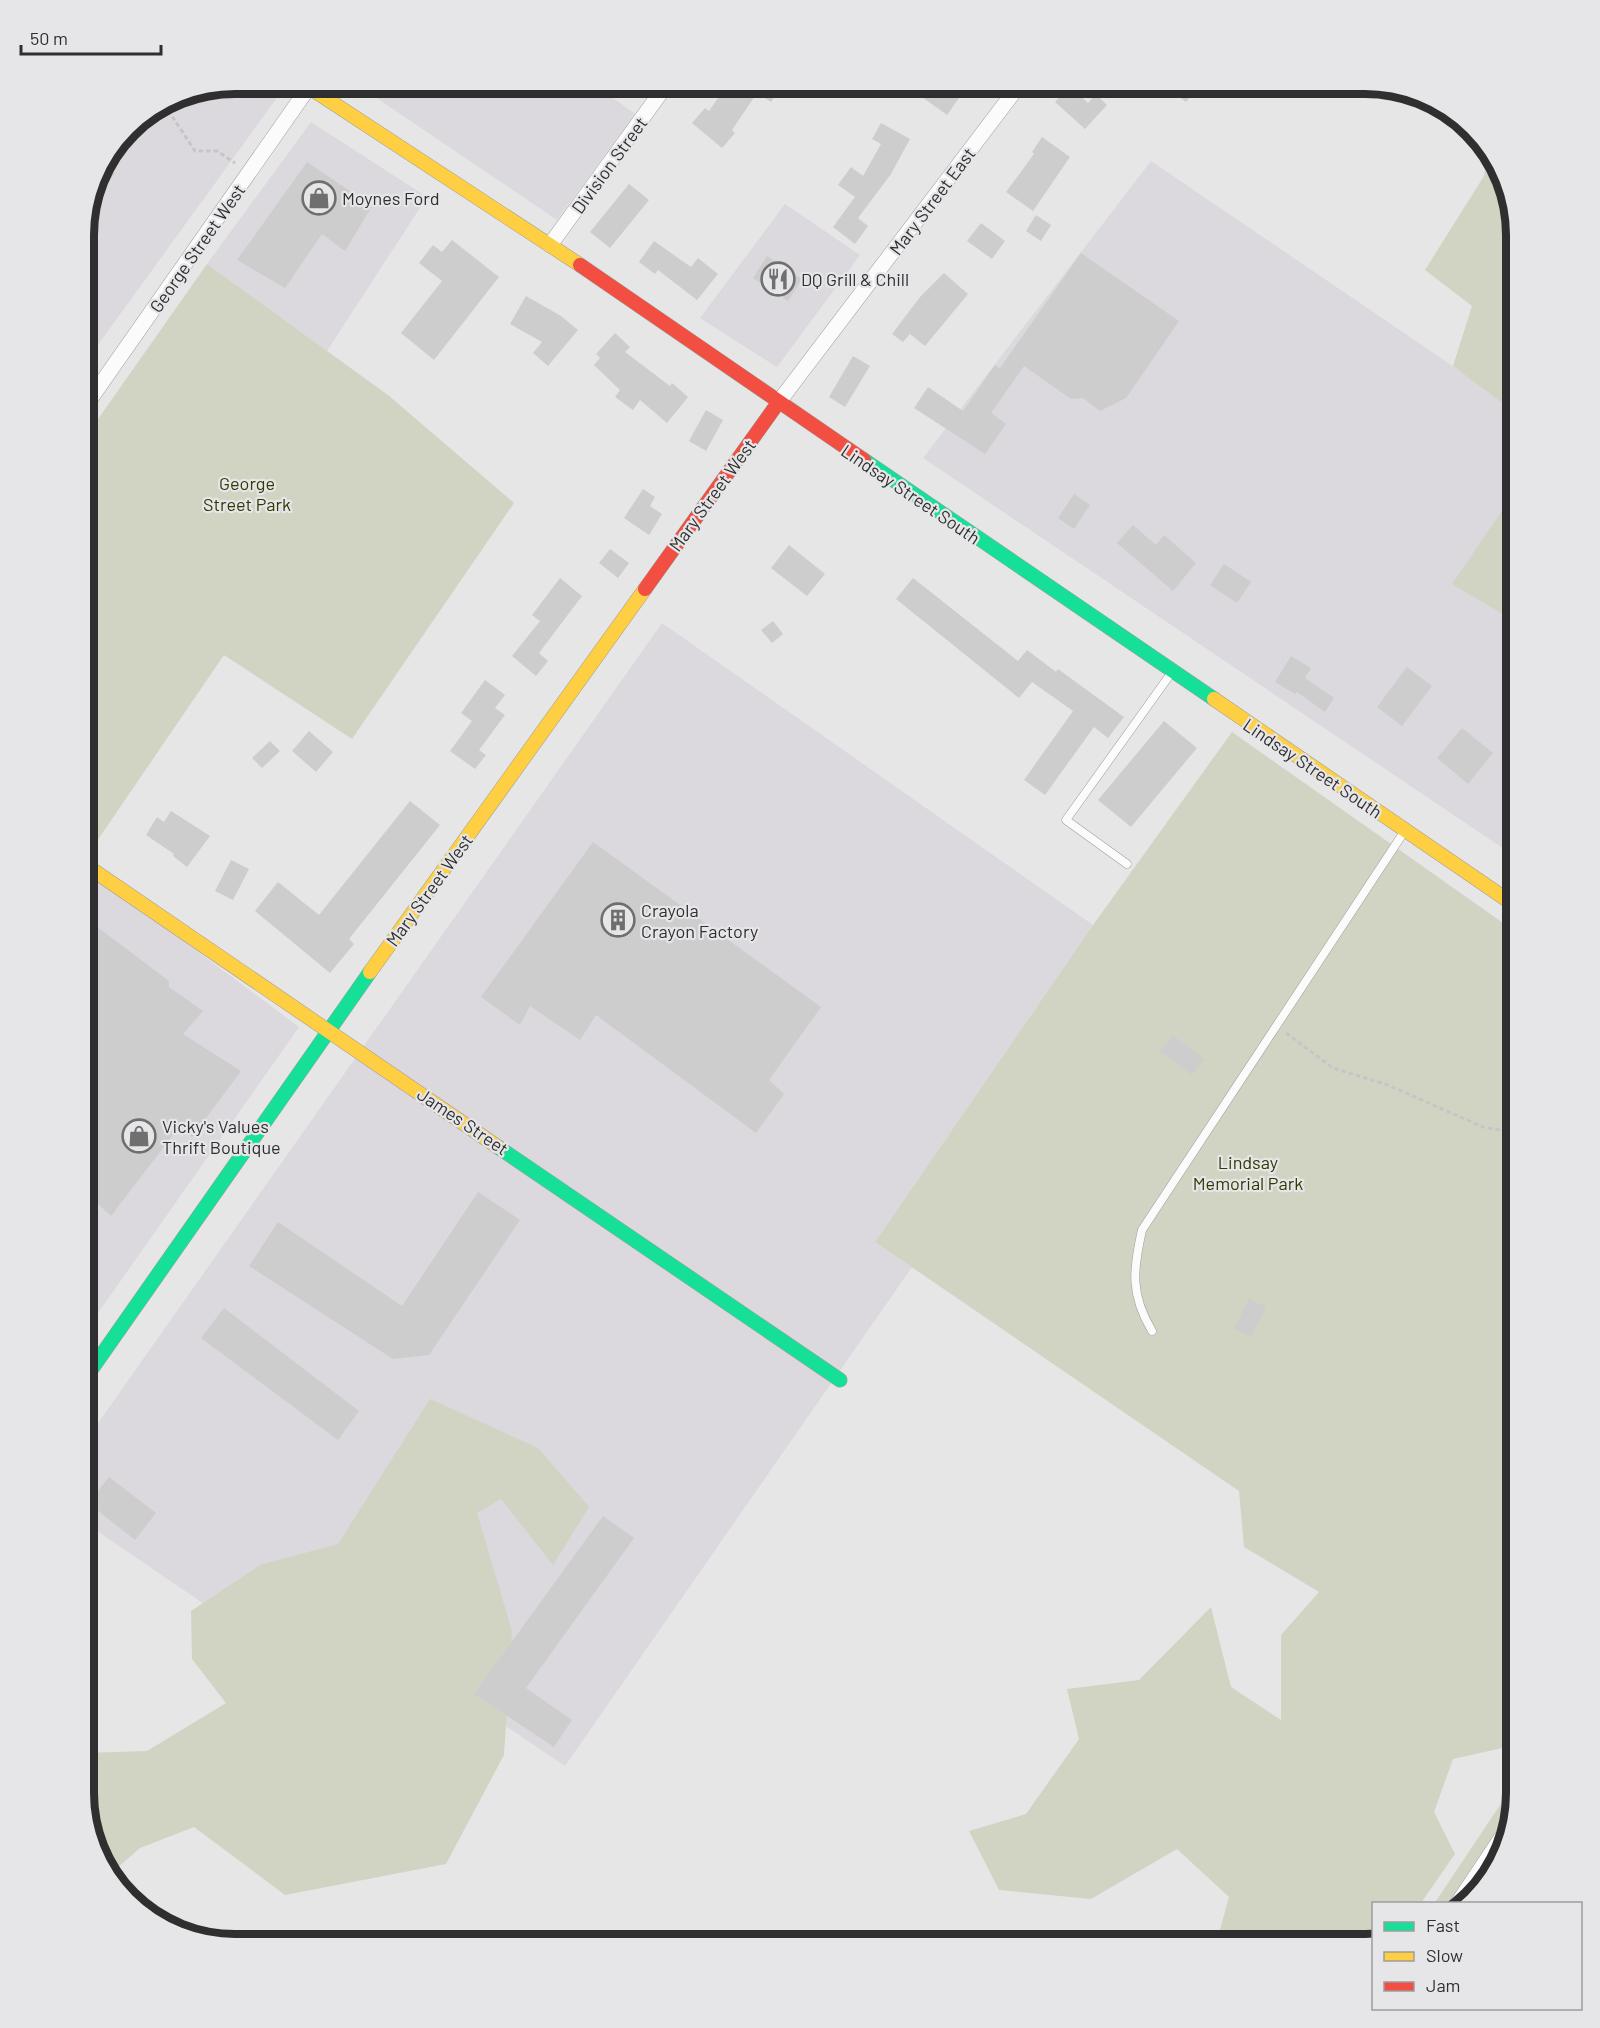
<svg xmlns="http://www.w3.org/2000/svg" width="1600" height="2028" font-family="Barlow,sans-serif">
	<rect width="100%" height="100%" fill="#e6e6e7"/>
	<!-- built -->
	<path fill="#dbd8de" d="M236 84H263L279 95 84 364V225L100 168 135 122 178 95Z
		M356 84H594L635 114 557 220Z
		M311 122 427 197 327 351 207 264Z
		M1151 161 1488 390 1516 413V490L1453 584 1516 622V857L923 458Z
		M785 204 860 255 777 367 700 318Z
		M662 623 1093 925 875 1242 912 1267 565 1766 304 1590 267 1647 84 1522V1443Z
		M84 867 299 1027 84 1333Z"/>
	<!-- green -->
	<path fill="#d1d4c3" d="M1488 149 1516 236V413L1453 366 1472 306 1425 270 1484 176Z
		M207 264 388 395 514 503 352 739 224 655 84 860V439Z
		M1516 490V622L1452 584Z
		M1232 732 1516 932V1745L1453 1759 1434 1812 1455 1854 1421 1903 1374 1904 1373 1941 1365 1944H1216L1229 1897 1177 1849 1091 1899 999 1890 969 1831 1026 1814 1079 1739 1067 1689 1139 1680 1211 1607 1231 1687 1281 1720V1635L1319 1592 1244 1547 1239 1491 875 1242 1093 925Z
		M430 1399 538 1448 589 1507 553 1565 501 1499 477 1513 512 1631 504 1755 446 1864 285 1895 194 1827 140 1848 109 1875 84 1792V1753L147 1751 226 1703 192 1659 191 1611 260 1565 338 1544Z
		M1516 1781V1793L1496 1868 1463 1903 1434 1904Z"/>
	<!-- building -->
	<path fill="#cecdcd" d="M728 84H783L771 102 757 93 732 130 735 133 722 148 692 123 705 108 709 111Z
		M904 84H946L961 95 947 115Z
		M1162 84H1199L1186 102Z
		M1069 86 1088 103 1096 94 1107 105 1085 129 1055 102Z
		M881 123 910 139 891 174 858 218 868 226 855 244 833 227 855 197 838 185 851 167 863 176 881 144 872 139Z
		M1042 137 1070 157 1033 211 1006 192 1034 154 1032 152Z
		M307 162 372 206 345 251 322 234 285 288 237 260Z
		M103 164 115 173 91 207 100 168Z
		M629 184 649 200 610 248 590 232Z
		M1036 215 1051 225 1041 241 1026 231Z
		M981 223 1005 241 992 259 967 241Z
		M452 240 499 277 434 360 401 333 442 281 419 263 433 245 442 252Z
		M654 241 691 267 698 258 718 274 697 300 658 270 655 274 639 262Z
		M1081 253 1179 321 1126 398 1100 411 1083 398 1071 399 1024 366 991 413 1006 424 985 454 914 408 928 387 963 411 995 365 1000 368Z
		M767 256 802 279 788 301 753 278Z
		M944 273 968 294 925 346 910 334 903 342 892 334 920 297Z
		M526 296 561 316 578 330 548 366 533 353 542 342 510 324Z
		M615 333 630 347 625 352 670 386 672 383 688 397 667 423 640 400 633 410 615 397 620 390 594 365 600 358 596 354Z
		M853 356 870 366 845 407 829 397Z
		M706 410 723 420 706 451 689 441Z
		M643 489 655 497 650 506 662 514 649 535 624 518Z
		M1074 494 1090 505 1074 529 1058 518Z
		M1133 525 1156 545 1164 535 1196 563 1173 591 1117 543Z
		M789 545 825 574 807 596 771 568Z
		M610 549 629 563 618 578 599 563Z
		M1224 564 1251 582 1237 603 1210 585Z
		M560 578 582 596 539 653 548 661 536 676 512 656 540 621 532 615Z
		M913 578 1018 661 1027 650 1056 672 1058 669 1124 717 1108 738 1094 727 1045 795 1024 780 1073 711 1032 682 1019 698 896 599Z
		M773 621 783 634 772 643 761 630Z
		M1291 656 1311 668 1305 678 1334 698 1325 712 1297 692 1295 694 1275 682Z
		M1407 667 1432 686 1402 726 1377 707Z
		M485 680 505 695 495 708 505 715 479 750 486 755 475 769 450 751 472 721 461 713Z
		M1164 721 1197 748 1131 827 1098 800Z
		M1462 728 1493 753 1468 784 1437 758Z
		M309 731 333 752 316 772 292 751Z
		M270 741 280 751 262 768 252 758Z
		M410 801 440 825 349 939 354 944 330 973 255 911 278 882 319 915Z
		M171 811 210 836 187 867 173 856 174 854 146 835 157 817 164 822Z
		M593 842 821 1007 769 1080 784 1094 756 1133 596 1015 580 1040 530 1006 520 1025 481 997Z
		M231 860 249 869 233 900 215 891Z
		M84 917 169 981V987L203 1011 183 1034 241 1071 192 1137 179 1127 111 1216 96 1202 84 1219Z
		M1173 1035 1204 1059 1192 1075 1160 1051Z
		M478 1192 520 1220 429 1355 393 1359 249 1266 278 1222 402 1306Z
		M1249 1299 1266 1307 1251 1337 1234 1328Z
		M224 1308 359 1411 338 1440 201 1338Z
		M109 1477 156 1513 135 1540 88 1503Z
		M603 1516 634 1538 526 1688 572 1720 554 1747 474 1694Z"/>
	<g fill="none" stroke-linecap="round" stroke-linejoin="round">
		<defs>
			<path id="lane" d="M1127 864 1066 820 1172 672
				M1152 1331C1130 1294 1133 1270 1142 1230L1404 832
				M1453 1904 1509 1820"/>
			<path id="street" d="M550 245 667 84
				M778 403 1020 84
				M84 408 311 84"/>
			<path id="fast" d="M864 460 1214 699
				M498 1147 840 1380
				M84 1380 370 972"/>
			<path id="slow" d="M304 84 580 265
				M1214 699 1516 906
				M84 864 498 1147
				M370 972 645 589"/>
			<path id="jam" d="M580 265 864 460
				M645 589 778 403"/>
		</defs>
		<!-- lane casing -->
		<use href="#lane" stroke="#9d9d9e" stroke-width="9"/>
		<!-- street casing -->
		<use href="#street" stroke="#9d9d9e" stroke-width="16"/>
		<!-- fast casing -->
		<use href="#fast" stroke="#9d9d9e" stroke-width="15"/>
		<!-- slow casing -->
		<use href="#slow" stroke="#9d9d9e" stroke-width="15"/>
		<!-- jam casing -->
		<use href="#jam" stroke="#9d9d9e" stroke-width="15"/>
		<!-- path -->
		<path stroke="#c6c5c6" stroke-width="3" stroke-dasharray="4.5 3" stroke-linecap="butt" d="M164 104 195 151H217L235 163
			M1286 1033 1333 1068 1388 1085 1483 1127 1516 1133"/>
		<!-- lane -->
		<use href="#lane" stroke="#fbfbfb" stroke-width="8"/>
		<!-- street -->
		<use href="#street" stroke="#fbfbfb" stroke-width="15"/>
		<!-- fast -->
		<use href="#fast" stroke="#16e098" stroke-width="14"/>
		<!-- slow -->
		<use href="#slow" stroke="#ffcf43" stroke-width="14"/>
		<!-- jam -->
		<use href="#jam" stroke="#f24e42" stroke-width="14"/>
	</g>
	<!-- icons -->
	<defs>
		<symbol id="shop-ring" viewBox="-11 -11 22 22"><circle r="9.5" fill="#e6e5e8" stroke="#6f6f70" stroke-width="1.5"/><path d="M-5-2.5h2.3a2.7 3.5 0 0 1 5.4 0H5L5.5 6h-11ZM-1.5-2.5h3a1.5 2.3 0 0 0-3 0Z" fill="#6f6f70"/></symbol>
		<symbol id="restaurant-ring" viewBox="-11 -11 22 22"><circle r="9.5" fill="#e6e5e8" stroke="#6f6f70" stroke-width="1.5"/><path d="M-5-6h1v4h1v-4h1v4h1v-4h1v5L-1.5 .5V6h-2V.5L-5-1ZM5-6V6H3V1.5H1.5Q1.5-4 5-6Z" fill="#6f6f70"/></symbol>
		<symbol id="building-ring" viewBox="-11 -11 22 22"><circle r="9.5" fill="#e6e5e8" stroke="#6f6f70" stroke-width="1.5"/><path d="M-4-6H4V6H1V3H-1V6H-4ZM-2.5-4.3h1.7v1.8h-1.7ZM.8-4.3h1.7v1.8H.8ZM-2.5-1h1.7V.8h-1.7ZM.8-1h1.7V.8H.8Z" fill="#6f6f70"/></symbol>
	</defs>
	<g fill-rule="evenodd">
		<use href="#shop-ring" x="300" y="179" width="38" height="38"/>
		<use href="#restaurant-ring" x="759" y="260" width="38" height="38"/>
		<use href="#building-ring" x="599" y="901" width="38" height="38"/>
		<use href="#shop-ring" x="120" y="1117" width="38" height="38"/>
	</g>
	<g text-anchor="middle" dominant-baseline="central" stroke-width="4.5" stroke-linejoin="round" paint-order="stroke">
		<!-- street labels -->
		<g font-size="18" fill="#2f2f30" stroke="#e6e5e8">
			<text transform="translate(609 165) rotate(-54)">Division Street</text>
			<text transform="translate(932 201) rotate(-53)">Mary Street East</text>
			<text transform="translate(197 248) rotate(-55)">George Street West</text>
			<text transform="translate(911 494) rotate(34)">Lindsay Street South</text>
			<text transform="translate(712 495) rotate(-54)">Mary Street West</text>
			<text transform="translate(1313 768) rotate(34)">Lindsay Street South</text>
			<text transform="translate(429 890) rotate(-54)">Mary Street West</text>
			<text transform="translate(463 1121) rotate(34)">James Street</text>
		</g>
		<!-- poi labels -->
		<g font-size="18" fill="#2f2f30" stroke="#e6e5e8" text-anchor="start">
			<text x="342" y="198">Moynes Ford</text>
			<text x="801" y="279">DQ Grill &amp; Chill</text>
			<text x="641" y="910">Crayola<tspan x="641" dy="21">Crayon Factory</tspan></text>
			<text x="162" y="1126">Vicky's Values<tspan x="162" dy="21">Thrift Boutique</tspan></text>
		</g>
		<!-- park labels -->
		<g font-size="18" fill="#333900" stroke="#e6e5e8">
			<text x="247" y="483">George<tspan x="247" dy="21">Street Park</tspan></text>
			<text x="1248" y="1162">Lindsay<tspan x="1248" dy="21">Memorial Park</tspan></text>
		</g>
	</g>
	<!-- crop -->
	<path d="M0 0H1600V2028H0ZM235 94H1365A141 141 0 0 1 1506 235V1793A141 141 0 0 1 1365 1934H235A141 141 0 0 1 94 1793V235A141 141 0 0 1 235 94Z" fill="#e6e5e8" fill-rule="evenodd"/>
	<path fill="none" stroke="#2f2f30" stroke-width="8" d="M235 94H1365A141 141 0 0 1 1506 235V1793A141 141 0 0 1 1365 1934H235A141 141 0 0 1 94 1793V235A141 141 0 0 1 235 94Z"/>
	<!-- legend -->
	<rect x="1372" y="1902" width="210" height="108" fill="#e6e5e8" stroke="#9d9c9e" stroke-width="1.5"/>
	<rect x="1384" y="1922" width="30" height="9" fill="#16e098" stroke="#9d9c9e" stroke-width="1.5"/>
	<text x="1426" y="1932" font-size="18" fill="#2f2f30">Fast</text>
	<rect x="1384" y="1952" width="30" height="9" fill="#ffcf43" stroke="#9d9c9e" stroke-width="1.5"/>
	<text x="1426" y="1962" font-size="18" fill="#2f2f30">Slow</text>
	<rect x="1384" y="1982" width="30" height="9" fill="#f24e42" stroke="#9d9c9e" stroke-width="1.5"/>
	<text x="1426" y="1992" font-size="18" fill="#2f2f30">Jam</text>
	<!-- scale -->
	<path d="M21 45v9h140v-9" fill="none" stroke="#2f2f30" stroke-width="3"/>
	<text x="30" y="45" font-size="18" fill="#2f2f30" stroke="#e6e5e8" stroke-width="4.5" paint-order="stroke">50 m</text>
</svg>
